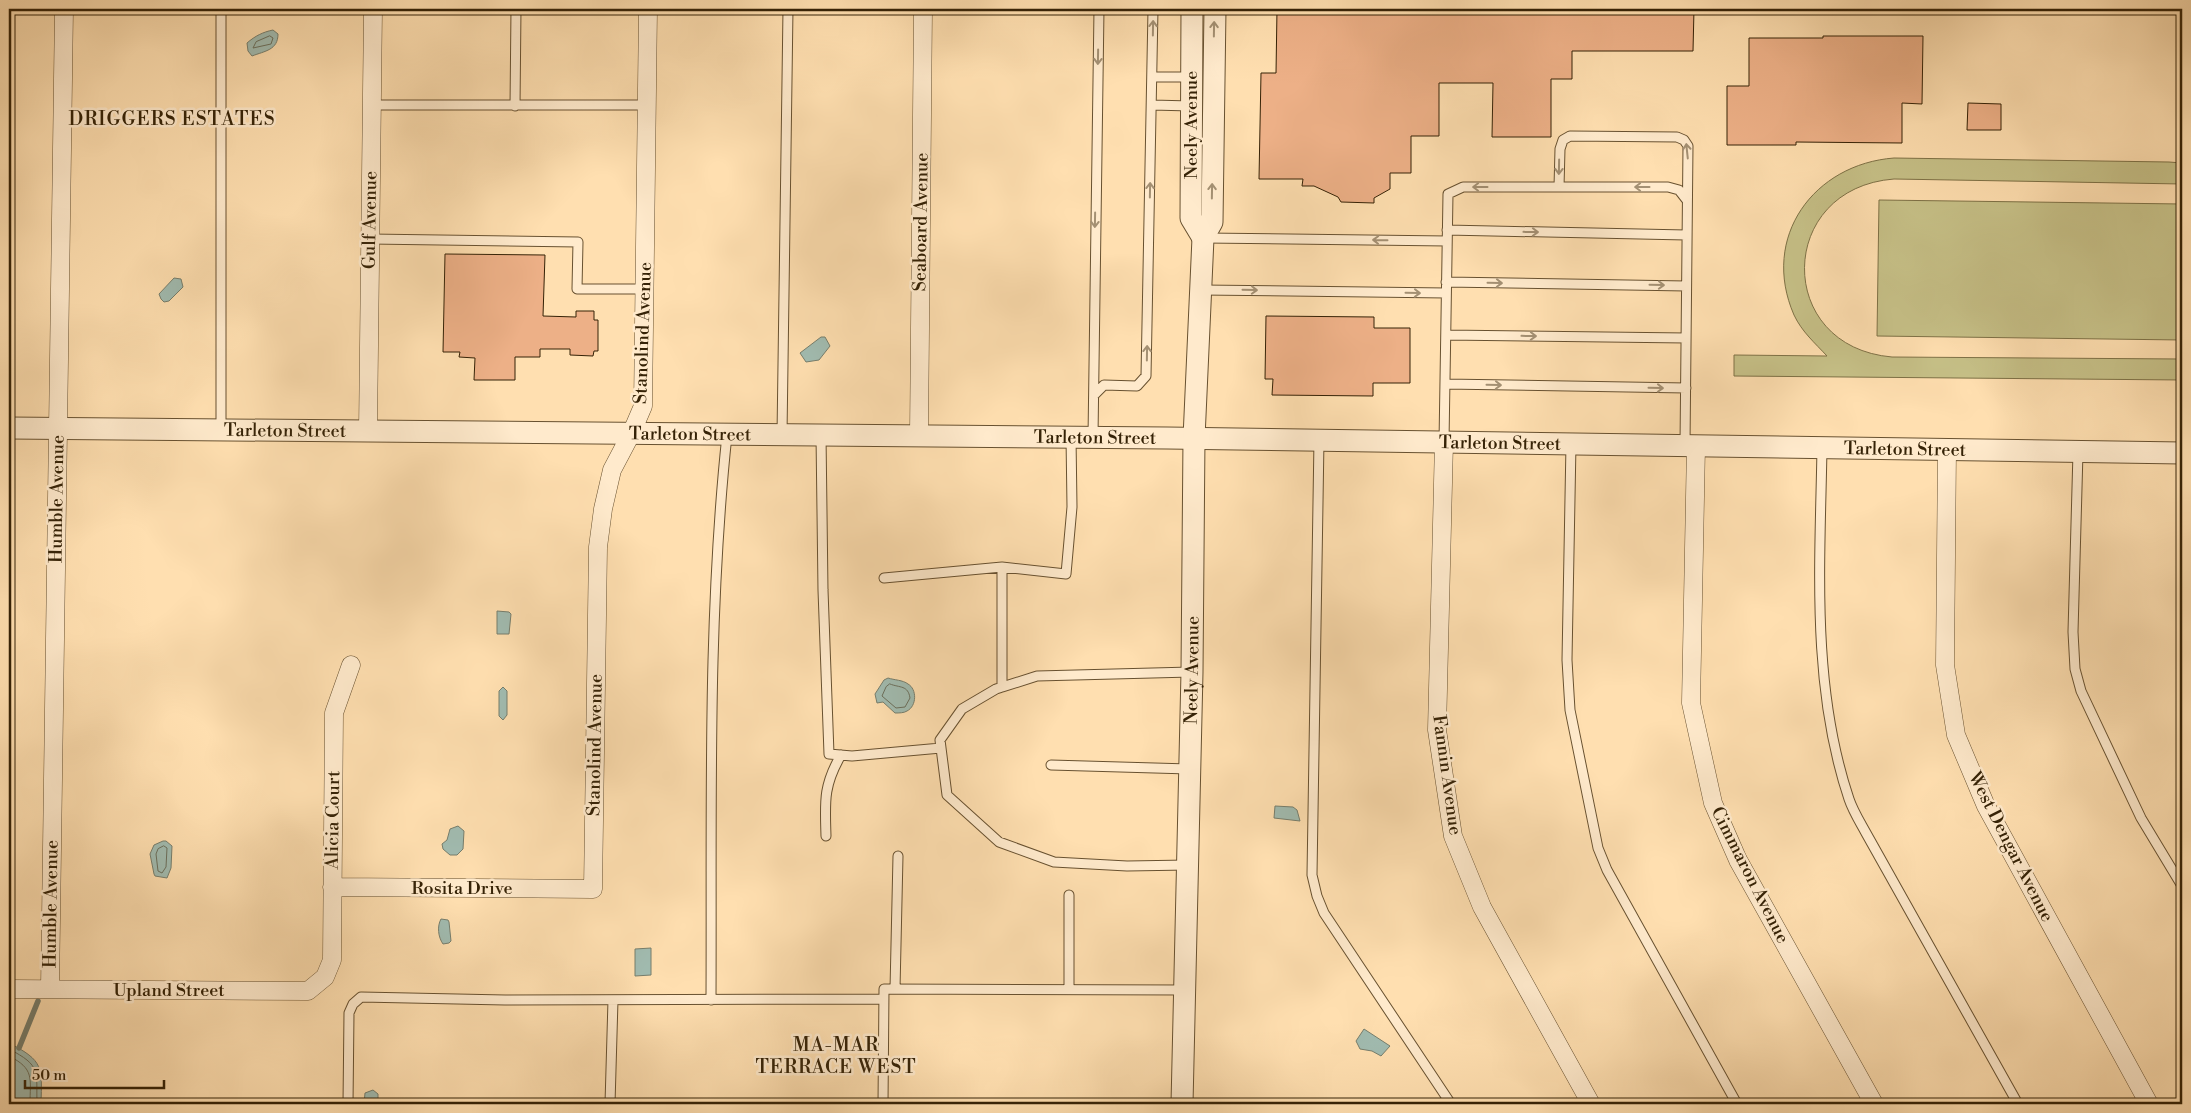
<svg xmlns="http://www.w3.org/2000/svg" width="2191" height="1113" font-family="'Libre Bodoni',serif">
	<rect width="100%" height="100%" fill="#ffdfb0"/>
	<filter id="stains"><feTurbulence type="fractalNoise" baseFrequency=".004" numOctaves="4"/><feColorMatrix values="0 0 0 0 .2 0 0 0 0 .09 0 0 0 0 .02 0 0 0 .5 -.17"/></filter>
	<radialGradient id="worn" r=".72"><stop offset=".6" stop-color="#630" stop-opacity="0"/><stop offset="1" stop-color="#630" stop-opacity=".3"/></radialGradient>
	<!-- green -->
	<path fill="#c6c087" stroke="#7e7146" d="M1894 158 2169 162 2182 163V184L1894 179C1776 188 1774 347 1892 357L2182 359V380L1734 376V355L1827 356C1815 343 1802 332 1794 315 1760 237 1814 164 1894 158Z
		M1879 200 2182 204V340L1877 336Z"/>
	<!-- water -->
	<path fill="#a1bcb1" stroke="#767e6d" d="M273 30 278 34C278 50 265 51 252 56L248 51 247 43C255 36 263 32 273 30Z
		M174 278 181 279 183 287 169 301 164 302 161 299 159 294Z
		M821 337H825L830 346 819 360 806 362 800 353Z
		M497 611 509 612 511 614 509 634H497Z
		M888 678C894 680 903 680 908 684 917 689 917 706 907 711 904 713 899 713 895 713L883 702 877 703 875 694 884 680Z
		M503 687 507 691V715L503 720 499 716V691Z
		M1275 806 1293 807 1297 810 1300 821 1274 818Z
		M458 826 464 831 463 849 457 855H450L443 849 442 844 447 840 450 829Z
		M163 841H166L172 846 171 868 167 878 155 876 154 874 150 854 154 845Z
		M441 919 448 920 449 922 451 941 449 943 443 944C438 937 437 926 441 919Z
		M651 948V975L635 976V949Z
		M1364 1029 1390 1046 1381 1056 1372 1051 1360 1049 1356 1041Z
		M9 1043C44 1061 42 1067 41 1104H9Z
		M373 1090 378 1094V1104H364L365 1093Z"/>
	<g fill="none" stroke-linecap="round" stroke-linejoin="round">
		<!-- shore -->
		<path stroke="#6b6f5c" stroke-width="1" d="M270 36 273 38 271 44 253 48 256 42Z
			M890 684C900 688 908 685 910 698L905 707 896 708 882 696 886 687Z
			M164 846 167 848 166 867 162 873 158 871 156 854 158 849Z
			M9 1049C42 1066 36 1071 37 1104
			M9 1056C35 1069 30 1078 30 1104"/>
		<!-- stream -->
		<path stroke="#767e6d" stroke-width="5.5" d="M19 1048 38 1001"/>
	</g>
	<!-- building -->
	<path fill="#edb087" stroke="#352206" d="M1277 9H1694L1693 51H1572V79H1551V137H1492L1493 83H1439V136H1411V173H1390V189L1374 198V203L1341 202 1338 197 1314 186H1302L1303 179H1259L1261 73H1276Z
		M1823 36H1923L1922 104 1902 103V143L1796 142V145H1727V86H1749V38H1823Z
		M1968 103 2001 104V130H1967Z
		M445 254 545 255 543 316 576 317V311H594V320H598V351H594L593 356 570 355V349H540V357H515V380H474L475 358 459 357 460 352H443Z
		M1266 316 1374 317V328H1410V383H1373V396L1272 395 1273 379H1265Z"/>
	<g fill="none" stroke-linecap="round" stroke-linejoin="round">
		<defs>
			<path id="service" d="M1152 77H1191
				M372 105H647
				M1152 105 1191 106
				M515 106 516 9
				M1559 187 1560 149 1563 140 1570 136 1677 137 1684 140 1688 146 1685 445
				M1447 230 1686 235
				M1204 238 1447 241
				M370 239 578 242 577 289H645
				M1446 282 1686 286
				M1201 290 1446 293
				M1446 335 1686 338
				M1445 384 1686 388
				M1094 395 1104 385 1137 386 1146 376 1153 9
				M221 429V9
				M782 435 788 9
				M821 435 823 590 829 754 852 756 941 748
				M1093 437 1099 9
				M1319 440 1312 875 1317 896 1324 913 1451 1104
				M1444 442 1448 194 1463 187H1668L1679 190 1686 199
				M1571 444 1567 660 1570 710 1598 848 1607 870 1737 1104
				M1822 448C1820 565 1811 686 1849 799 1853 811 1860 822 1866 833L2018 1104
				M2078 452 2073 632 2075 669 2081 691 2141 818 2182 886
				M884 578 1002 567
				M1002 687V567L1066 574 1072 507 1071 437
				M1051 765 1189 769
				M826 836C825 802 823 786 841 755
				M1188 865 1127 866 1054 862 999 842 947 795 940 740 962 709 996 689 1037 676 1191 672
				M1069 895V989
				M895 989 898 856
				M711 1000C712 811 707 622 727 435
				M348 1104 349 1013 353 1004 361 997 505 1000 884 999
				M610 1104 613 1000
				M883 1104 884 989 1184 990"/>
			<path id="minor" d="M368 431 373 9
				M919 435 923 9
				M1444 442 1437 730 1453 836 1482 907 1591 1104
				M1696 446 1691 703 1713 803 1738 860 1874 1104
				M1947 449 1945 665 1956 735 1986 806 2149 1104
				M332 887 593 889 598 547 603 509 612 470 631 434 643 406 648 9
				M9 989 308 991 325 977 332 960 334 713 351 665
				M50 989 64 9"/>
			<g id="tertiary">
				<path d="M1192 9 1191 218 1203 238"/>
				<path id="s1" d="M9 428 1167 438 2182 453"/>
				<path id="s2" d="M1182 1104 1192 672 1194 438 1203 238 1212 222 1215 9"/>
			</g>
		</defs>
		<!-- service casing -->
		<use href="#service" stroke="#685130" stroke-width="11"/>
		<!-- minor casing -->
		<use href="#minor" stroke="#685130" stroke-width="19"/>
		<!-- tertiary casing -->
		<use href="#tertiary" stroke="#685130" stroke-width="23"/>
		<!-- service -->
		<use href="#service" stroke="#ffeacc" stroke-width="9"/>
		<!-- minor -->
		<use href="#minor" stroke="#ffeacc" stroke-width="18"/>
		<!-- tertiary -->
		<use href="#tertiary" stroke="#ffeacc" stroke-width="21"/>
	</g>
	<!-- one-way arrows -->
	<defs><path id="oneway-shaft" d="M-6 0H5M1.5-3L5.5 0L1.5 3" fill="none" stroke-width="1.6" stroke-linecap="round" stroke-linejoin="round" transform="scale(1.25)"/></defs>
	<g stroke="#a49073">
		<use href="#oneway-shaft" transform="translate(1153 28) rotate(-89)"/>
		<use href="#oneway-shaft" transform="translate(1214 29) rotate(-89)"/>
		<use href="#oneway-shaft" transform="translate(1098 57) rotate(91)"/>
		<use href="#oneway-shaft" transform="translate(1687 151) rotate(-96)"/>
		<use href="#oneway-shaft" transform="translate(1559 167) rotate(91)"/>
		<use href="#oneway-shaft" transform="translate(1480 187) rotate(180)"/>
		<use href="#oneway-shaft" transform="translate(1642 187) rotate(-180)"/>
		<use href="#oneway-shaft" transform="translate(1150 190) rotate(-89)"/>
		<use href="#oneway-shaft" transform="translate(1212 191) rotate(-89)"/>
		<use href="#oneway-shaft" transform="translate(1095 220) rotate(91)"/>
		<use href="#oneway-shaft" transform="translate(1531 232) rotate(1)"/>
		<use href="#oneway-shaft" transform="translate(1380 240) rotate(-179)"/>
		<use href="#oneway-shaft" transform="translate(1495 283) rotate(1)"/>
		<use href="#oneway-shaft" transform="translate(1657 285) rotate(1)"/>
		<use href="#oneway-shaft" transform="translate(1250 290) rotate(1)"/>
		<use href="#oneway-shaft" transform="translate(1413 293) rotate(1)"/>
		<use href="#oneway-shaft" transform="translate(1529 336) rotate(1)"/>
		<use href="#oneway-shaft" transform="translate(1147 353) rotate(-89)"/>
		<use href="#oneway-shaft" transform="translate(1494 385) rotate(1)"/>
		<use href="#oneway-shaft" transform="translate(1656 388) rotate(1)"/>
	</g>
	<g text-anchor="middle" dominant-baseline="central" stroke-width="5" stroke-linejoin="round" paint-order="stroke">
		<!-- street labels -->
		<g font-size="18" fill="#352206" stroke="#ffeacc">
			<text transform="translate(1191 125) rotate(-90)">Neely Avenue</text>
			<text transform="translate(370 220) rotate(-89)">Gulf Avenue</text>
			<text transform="translate(921 222) rotate(-89)">Seaboard Avenue</text>
			<text transform="translate(643 333) rotate(-88)">Stanolind Avenue</text>
			<text stroke="none"><textPath href="#s1" startOffset="276">Tarleton Street</textPath></text>
			<text stroke="none"><textPath href="#s1" startOffset="681">Tarleton Street</textPath></text>
			<text stroke="none"><textPath href="#s1" startOffset="1086">Tarleton Street</textPath></text>
			<text stroke="none"><textPath href="#s1" startOffset="1491">Tarleton Street</textPath></text>
			<text stroke="none"><textPath href="#s1" startOffset="1896">Tarleton Street</textPath></text>
			<text transform="translate(57 499) rotate(-89)">Humble Avenue</text>
			<text stroke="none"><textPath href="#s2" startOffset="434">Neely Avenue</textPath></text>
			<text transform="translate(595 745) rotate(-89)">Stanolind Avenue</text>
			<text transform="translate(1447 775) rotate(82)">Fannin Avenue</text>
			<text transform="translate(333 820) rotate(-89)">Alicia Court</text>
			<text transform="translate(2011 847) rotate(63)">West Dengar Avenue</text>
			<text transform="translate(1750 875) rotate(63)">Cimmaron Avenue</text>
			<text x="462" y="888">Rosita Drive</text>
			<text transform="translate(51 904) rotate(-89)">Humble Avenue</text>
			<text x="169" y="990">Upland Street</text>
		</g>
		<!-- neighbourhood labels -->
		<g font-size="19" letter-spacing="1" fill="#352206" stroke="#ffeacc">
			<text x="172" y="119">DRIGGERS ESTATES</text>
			<text x="836" y="1045">MA-MAR<tspan x="836" dy="22">TERRACE WEST</tspan></text>
		</g>
	</g>
	<!-- margin -->
	<rect width="2191" height="1113" fill="none" stroke="#ffdfb0" stroke-width="30"/>
	<rect x="10" y="10" width="2171" height="1093" fill="none" stroke="#352206" stroke-width="2.5"/>
	<rect x="15" y="15" width="2161" height="1083" fill="none" stroke="#352206"/>
	<!-- scale -->
	<path d="M25 1080v8h139v-8" fill="none" stroke="#352206" stroke-width="2.5"/>
	<text x="32" y="1080" font-size="15" fill="#352206" stroke="#ffeacc" stroke-width="4" paint-order="stroke">50 m</text>
	<rect width="100%" height="100%" filter="url(#stains)"/>
	<rect width="100%" height="100%" fill="url(#worn)"/>
</svg>
